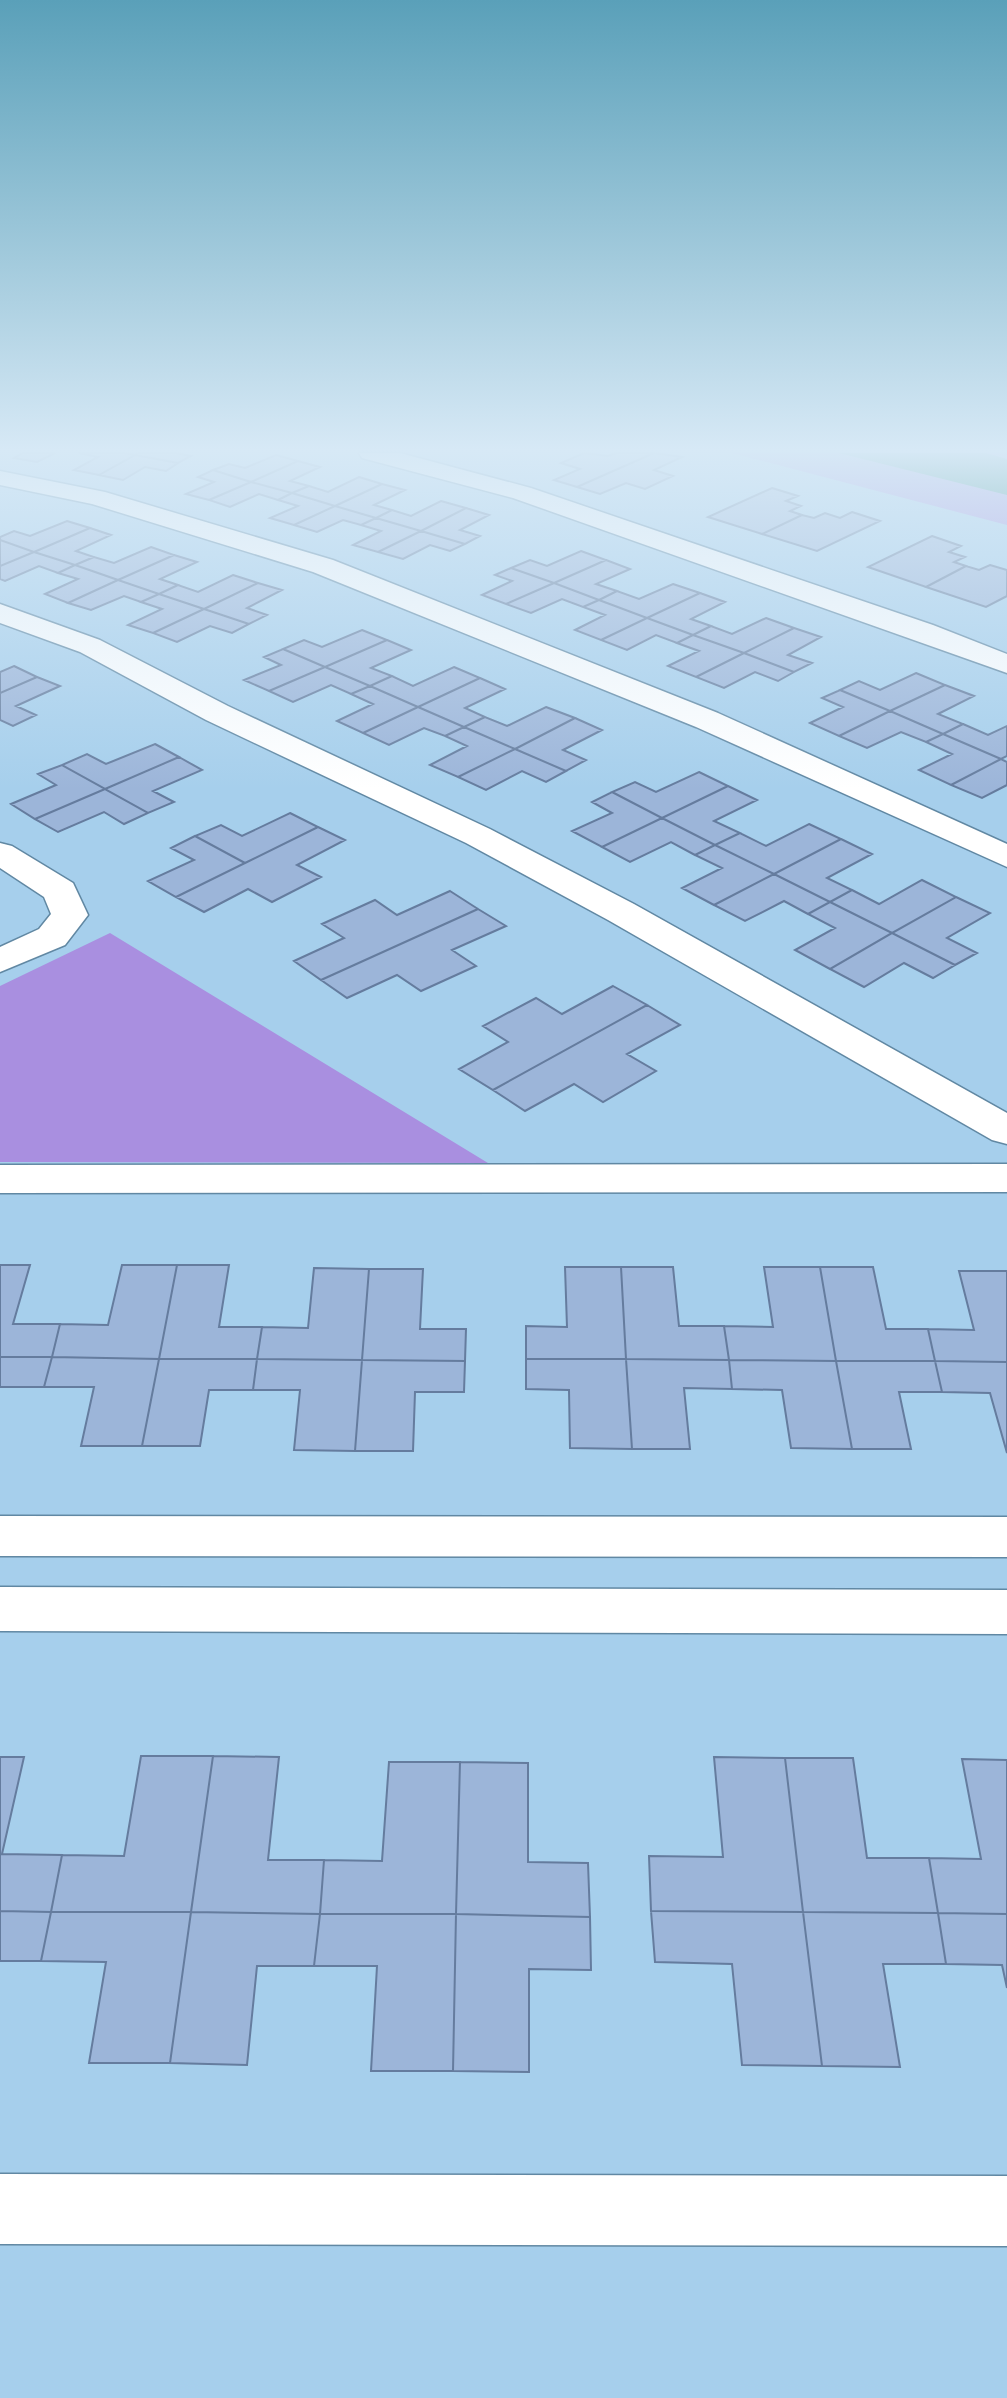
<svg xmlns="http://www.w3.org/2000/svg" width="1007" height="2398" font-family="'Nunito Sans',sans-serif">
	<rect width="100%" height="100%" fill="#a6cfec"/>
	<!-- green -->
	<path fill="#a98fe0" d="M732 453H1007V525Z
		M110 933 488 1163 0 1162V986Z"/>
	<!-- water -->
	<path fill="#258372" d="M839 453H986L1007 459V495Z"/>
	<!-- building -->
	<path fill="#9cb5d9" stroke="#657c9e" stroke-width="2" d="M23 453H55L37 462 14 458Z
		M125 453 135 455 99 475 74 470 98 457 79 453Z
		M138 453H176L191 456 178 463 135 455Z
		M584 453 608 456 616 453H654L577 487 554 480 580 469 561 463Z
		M654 453 682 457 654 470 673 476 645 489 626 483 600 494 577 487Z
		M135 455 178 463 166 471 145 467 123 480 99 475Z
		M276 455 298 461 251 482 213 470 229 464 245 468Z
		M298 461 320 467 290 481 309 486 292 493 251 482Z
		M213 470 251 482 209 500 186 494 214 482 198 477Z
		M359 477 382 484 335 506 292 493 309 486 328 492Z
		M251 482 292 493 278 500 259 494 230 507 209 500Z
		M382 484 405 490 374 505 392 510 376 518 335 506Z
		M772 488 798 496 786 501 801 506 790 511 802 515 762 534 708 517Z
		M292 493 335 506 294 525 270 518 298 506 278 500Z
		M441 501 466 508 421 531 376 518 392 510 411 516Z
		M335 506 376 518 361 525 343 520 317 532 294 525Z
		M466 508 489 515 460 530 480 536 465 544 421 531Z
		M852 512 880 521 817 551 762 534 802 515 814 518 825 513 840 518Z
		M376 518 421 531 378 552 353 545 381 531 361 525Z
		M67 521 90 528 34 552 0 540V537L14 531 30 536Z
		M90 528 111 535 76 551 94 557 75 565 34 552Z
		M421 531 465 544 450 551 430 545 403 559 378 552Z
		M932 536 961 546 949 552 965 557 954 562 966 566 926 587 868 567Z
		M0 540 34 552 0 566Z
		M151 547 174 555 118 580 75 565 94 557 114 563Z
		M581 551 606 560 554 583 511 568 530 560 547 566Z
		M34 552 75 565 58 573 39 566 5 581 0 579V566Z
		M174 555 197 562 160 579 178 585 159 594 118 580Z
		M606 560 630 569 596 584 617 591 599 600 554 583Z
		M75 565 118 580 68 603 45 594 78 579 58 573Z
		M990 565 1007 570V596L986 607 926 587 966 566 979 570Z
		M511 568 554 583 506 604 482 595 512 581 495 575Z
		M233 575 258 583 204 609 159 594 178 585 198 592Z
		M118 580 159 594 141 602 124 596 91 610 68 603Z
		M258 583 282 590 247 608 267 615 249 624 204 609Z
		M554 583 599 600 583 607 562 599 531 613 506 604Z
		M673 584 700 593 647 618 599 600 617 591 639 599Z
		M700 593 725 602 691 619 711 626 693 635 647 618Z
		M159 594 204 609 153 633 128 625 162 609 141 602Z
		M599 600 647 618 601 640 575 630 605 615 583 607Z
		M204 609 249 624 232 633 210 626 177 642 153 633Z
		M647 618 693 635 677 643 656 635 627 650 601 640Z
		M766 618 794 628 744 653 693 635 711 626 732 634Z
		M794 628 821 637 788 655 812 663 794 672 744 653Z
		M362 630 387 640 325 667 283 649 304 640 322 647Z
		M693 635 744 653 696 677 668 666 699 651 677 643Z
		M387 640 411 650 371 668 392 676 370 686 325 667Z
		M283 649 325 667 269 691 244 680 281 665 264 657Z
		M744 653 794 672 778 681 755 672 724 688 696 677Z
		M14 666 37 677 0 693V672Z
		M325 667 370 686 351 694 331 685 293 702 269 691Z
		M454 667 480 678 418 707 370 686 392 676 413 686Z
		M916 673 945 685 890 711 840 690 859 681 880 690Z
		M37 677 60 686 16 706 36 715 13 726 0 720V693Z
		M480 678 505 689 465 708 485 717 464 727 418 707Z
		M945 685 974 696 938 714 963 724 943 734 890 711Z
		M370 686 418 707 363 733 337 721 373 704 351 694Z
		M840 690 890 711 839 736 810 723 843 707 822 698Z
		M418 707 464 727 445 736 424 728 389 745 363 733Z
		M546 707 575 718 515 749 464 727 485 717 507 726Z
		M890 711 943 734 926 742 901 732 867 748 839 736Z
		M575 718 602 730 563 750 586 760 566 771 515 749Z
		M963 724 988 735 1007 726V756L1001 759 943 734Z
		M464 727 515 749 458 777 430 765 467 746 445 736Z
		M943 734 1001 759 951 785 919 770 952 754 926 742Z
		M155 744 179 757 105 789 62 765 87 754 106 764Z
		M515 749 566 771 546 782 522 771 486 790 458 777Z
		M179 757 202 770 153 791 174 802 148 813 105 789Z
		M1001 759 1007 762V785L982 798 951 785Z
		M62 765 105 789 35 819 11 804 56 785 38 774Z
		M699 772 728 786 662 818 612 792 635 782 656 792Z
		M728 786 757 800 714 821 740 833 715 845 662 818Z
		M105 789 148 813 124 824 104 812 58 832 35 819Z
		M612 792 662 818 602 847 572 831 612 813 592 802Z
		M290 813 318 827 245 863 195 836 221 825 242 836Z
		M662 818 715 845 695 855 671 842 630 862 602 847Z
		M809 824 841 839 774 874 715 845 740 833 766 846Z
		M318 827 345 840 297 865 321 877 272 902 248 889 204 912 176 897Z
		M195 836 245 863 176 897 148 881 194 860 171 848Z
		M841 839 872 854 827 878 852 890 830 902 774 874Z
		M715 845 774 874 714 905 682 888 722 868 695 855Z
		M774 874 830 902 808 914 784 901 745 921 714 905Z
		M922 880 956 897 892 933 830 902 852 890 879 904Z
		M450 891 478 909 321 980 294 961 344 938 322 924 375 900 397 915Z
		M956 897 990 913 947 938 977 953 955 965 892 933Z
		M830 902 892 933 830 969 795 950 835 928 808 914Z
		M478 909 506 926 452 950 476 966 421 991 397 975 347 998 321 980Z
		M892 933 955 965 933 978 904 963 864 987 830 969Z
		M613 986 647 1005 493 1090 459 1069 508 1042 483 1026 536 998 562 1014Z
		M647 1005 680 1025 627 1054 656 1071 603 1102 574 1084 525 1111 493 1090Z
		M0 1265H30L13 1324H60L52 1357H0Z
		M122 1265H177L159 1359 52 1357 60 1324 108 1325Z
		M177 1265H229L219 1327H262L257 1359H159Z
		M565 1267H621L626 1359H526V1326L567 1327Z
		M621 1267H673L679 1326H724L729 1360 626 1359Z
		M764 1267H820L836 1361 729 1360 724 1326 773 1327Z
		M820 1267H873L886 1329H928L935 1361H836Z
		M314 1268 369 1269 362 1360 257 1359 262 1327 308 1328Z
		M369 1269H423L420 1329H466L465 1361 362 1360Z
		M959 1271H1007V1362L935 1361 928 1329 974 1330Z
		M0 1357H52L44 1387H0Z
		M52 1357 159 1359 142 1446H81L94 1387H44Z
		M159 1359H257L253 1390H209L200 1446H142Z
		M257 1359 362 1360 355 1451 294 1450 300 1390H253Z
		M526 1359H626L632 1449 570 1448 569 1390 526 1389Z
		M626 1359 729 1360 732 1389 684 1388 690 1449H632Z
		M362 1360 465 1361 464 1392H415L413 1451H355Z
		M729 1360 836 1361 852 1449 791 1448 782 1390 732 1389Z
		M836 1361H935L942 1392H899L911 1449H852Z
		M935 1361 1007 1362V1453L990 1393 942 1392Z
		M141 1756H213L191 1912H51L62 1855 124 1856Z
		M213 1756 279 1757 268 1860H324L320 1914 191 1912Z
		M0 1757H24L2 1854 62 1855 51 1912 0 1911Z
		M714 1757 785 1758 803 1912 651 1911 649 1856 723 1857Z
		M785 1758H853L867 1858H929L938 1913 803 1912Z
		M962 1759 1007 1760V1914L938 1913 929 1858 981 1859Z
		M389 1762H460L456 1914H320L324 1860 382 1861Z
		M460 1762 528 1763V1862L588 1863 590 1917 456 1914Z
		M0 1911 51 1912 41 1961H0Z
		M651 1911 803 1912 822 2066 742 2065 732 1964 655 1962Z
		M51 1912H191L170 2063H89L106 1962 41 1961Z
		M191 1912 320 1914 314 1966H257L247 2065 170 2063Z
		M803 1912 938 1913 946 1964H883L900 2067 822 2066Z
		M938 1913 1007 1914V1988L1002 1965 946 1964Z
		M320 1914H456L453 2071H371L377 1966H314Z
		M456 1914 590 1917 591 1970 529 1969V2072L453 2071Z"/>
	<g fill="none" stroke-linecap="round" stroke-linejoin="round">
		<defs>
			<path id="street" d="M359 453H400L531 488 933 625 1007 654V673L513 498 362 458Z
				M0 471 105 492 333 560 718 713 1007 844V867L696 727 313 572 92 504 0 485Z
				M0 604 100 640 228 706 490 829 634 904 1007 1113V1144L992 1140 608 920 466 843 206 720 80 652 0 623Z
				M0 843 12 846 73 883 88 915 65 945 0 972V947L39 929 51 914 44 897 0 868Z
				M1007 1164V1192L0 1193V1165Z
				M0 1516 1007 1517V1557L0 1556Z
				M0 1587 1007 1590V1634L0 1631Z
				M0 2174 1007 2176V2246L0 2244Z"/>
		</defs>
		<!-- street casing -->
		<use href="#street" stroke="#6188a3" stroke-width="3"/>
		<!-- street -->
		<use href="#street" fill="#fff" fill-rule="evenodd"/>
	</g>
	<!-- sky -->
	<linearGradient id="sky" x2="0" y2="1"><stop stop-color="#5aa0b9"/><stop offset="0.57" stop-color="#d7e9f6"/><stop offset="1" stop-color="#d7e9f6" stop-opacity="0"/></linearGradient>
	<rect width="1007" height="789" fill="url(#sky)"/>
</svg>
